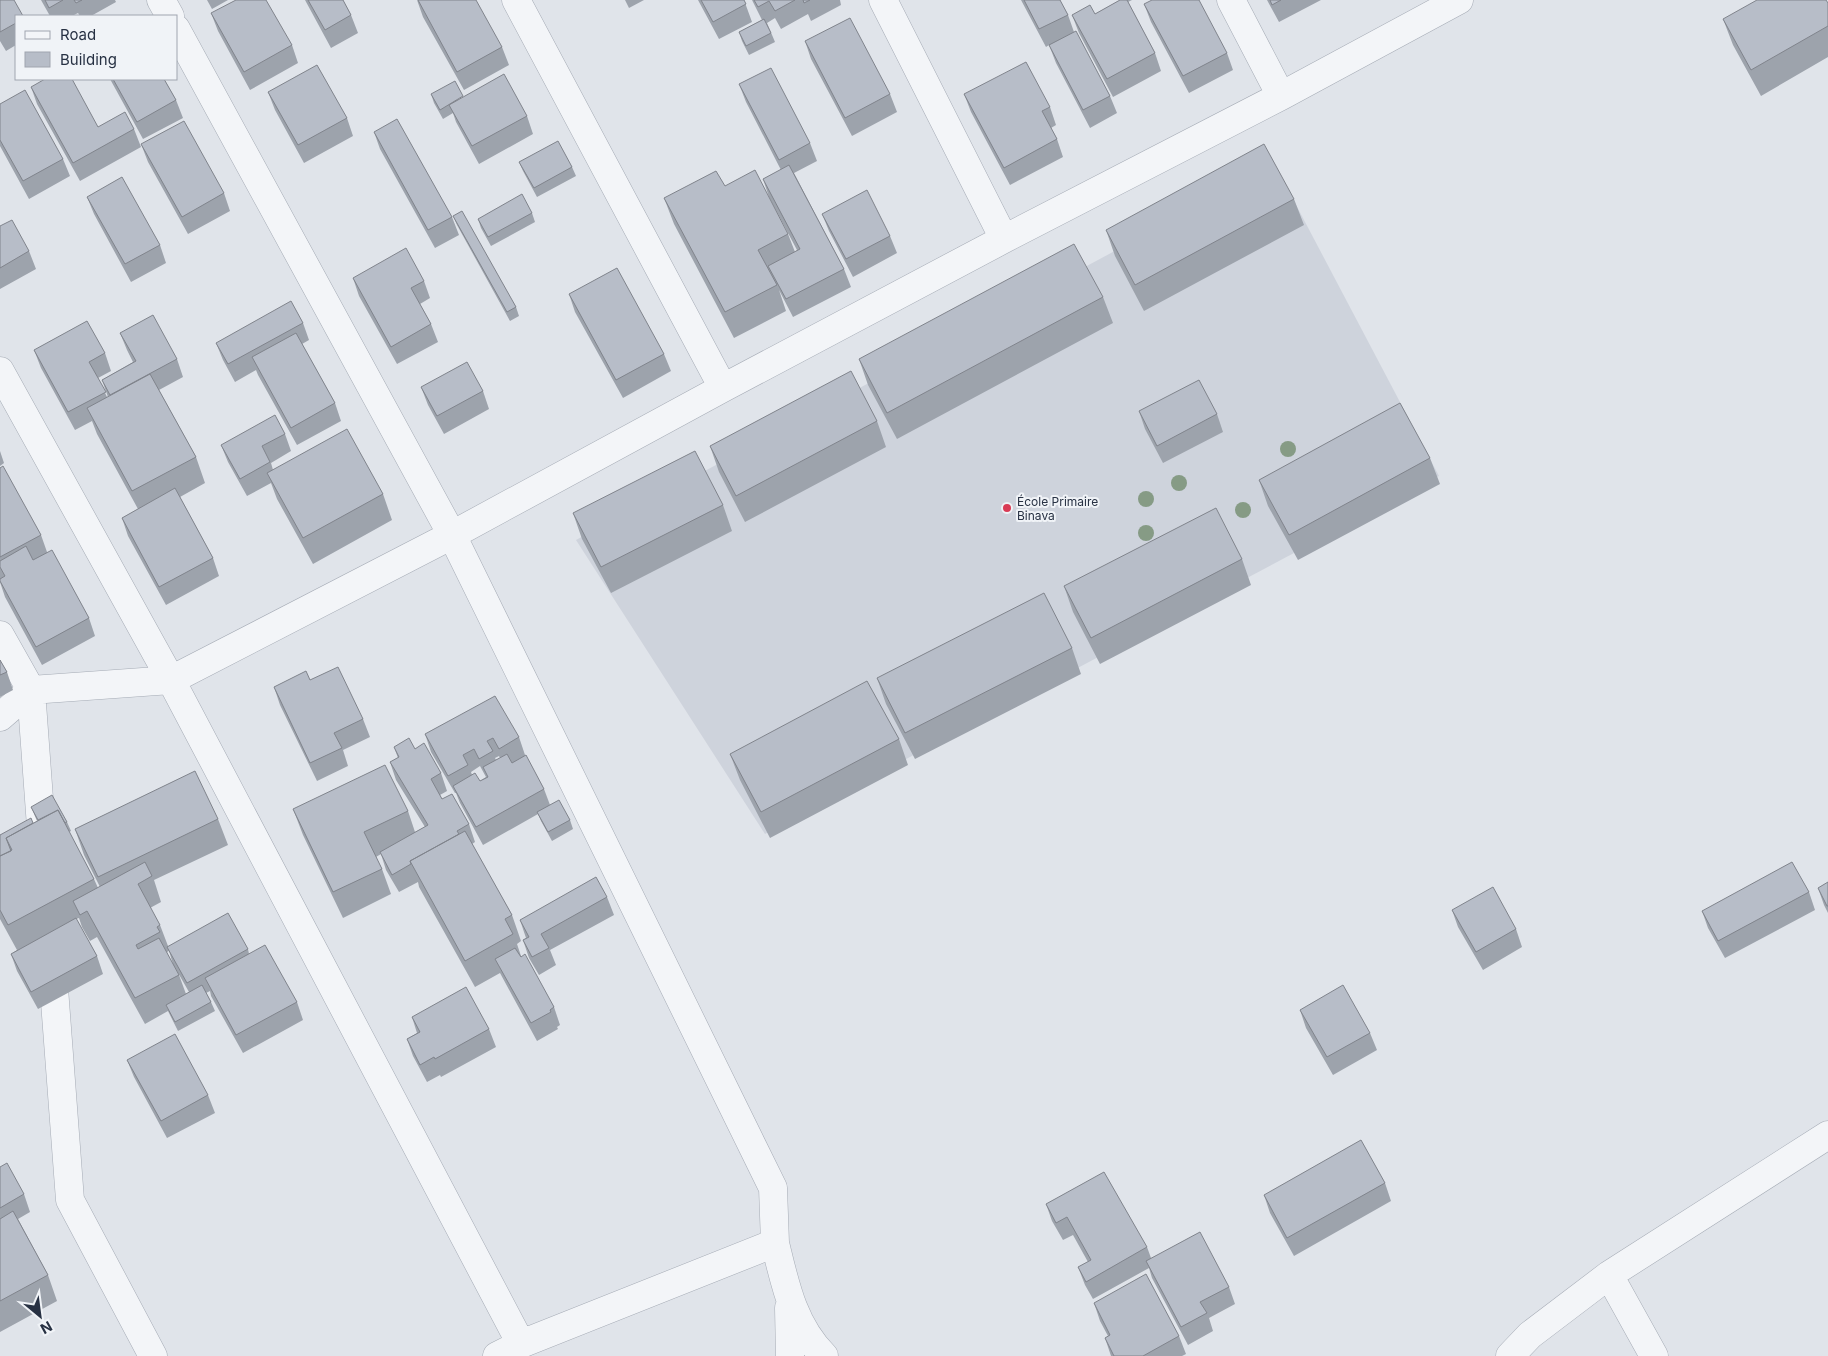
<svg xmlns="http://www.w3.org/2000/svg" width="1828" height="1356" font-family="Inter,sans-serif">
	<rect width="100%" height="100%" fill="#e0e4ea"/>
	<!-- built -->
	<path fill="#ced3dc" d="M1275 165 1439 476 765 834 576 540Z"/>
	<g fill="none" stroke-linecap="round" stroke-linejoin="round">
		<defs>
			<path id="street" d="M161 0 170 16
				M516 0 723 388
				M883 0 1004 239
				M1231 0 1281 96
				M176 29 452 535 773 1188 775 1243
				M0 371 171 680 521 1344
				M0 635 31 690 42 840
				M0 717 31 690 171 680 452 535 723 388 1004 239 1281 96 1459 0
				M52 962 70 1200 153 1356
				M1609 1275 1654 1356
				M789 1308 790 1356
				M497 1356 521 1344 775 1243C785 1284 793 1325 824 1356
				M1510 1356 1530 1335 1609 1275 1828 1135"/>
		</defs>
		<!-- street casing -->
		<use href="#street" stroke="#a5abb5" stroke-width="29"/>
		<!-- street -->
		<use href="#street" stroke="#f3f5f8" stroke-width="28"/>
	</g>
	<!-- trees -->
	<g fill="#869b85">
		<circle cx="1288" cy="449" r="8"/>
		<circle cx="1179" cy="483" r="8"/>
		<circle cx="1146" cy="499" r="8"/>
		<circle cx="1243" cy="510" r="8"/>
		<circle cx="1146" cy="533" r="8"/>
	</g>
	<!-- wall -->
	<path fill="#9da3ac" fill-rule="evenodd" d="M0 0 16 16V45L6 51 0 41Z
		M41 0H115L116 2 91 16H80L78 13 72 16H50Z
		M207 0H228L212 9Z
		M305 0H343L351 15 358 33 331 48Z
		M417 0 502 47 509 65 464 90 423 17Z
		M625 0H644L629 8Z
		M698 0H744L752 22 719 39Z
		M752 0H840L841 5 811 21 808 14 781 29 775 18 767 23 775 42 749 55 742 41 739 32 762 20Z
		M1021 0H1060L1068 15 1074 32 1110 96 1117 113 1090 128 1056 63 1049 45 1046 47Z
		M1120 0H1132L1128 2 1155 53 1161 71 1113 97 1079 33 1072 15 1095 14Z
		M1267 0H1321L1279 22Z
		M1828 3V57L1761 96 1733 45 1723 19Z
		M1144 4 1227 53 1233 70 1189 93 1151 22Z
		M211 13 292 45 298 63 250 90 218 31Z
		M805 41 890 94 897 112 852 136 811 59Z
		M110 79H164L176 100 183 118 143 139Z
		M739 84 810 143 817 161 794 173 844 269 851 287 793 317 779 290 786 311 734 338 674 224 664 198 725 186 788 234 795 252 797 250 769 197 763 179 781 170 746 102Z
		M31 87 98 127 134 129 141 147 80 181 37 104Z
		M268 92 347 118 353 136 304 163 275 110Z
		M431 94 527 116 533 134 479 164 456 122 453 113 443 119 434 103Z
		M964 94 1050 107 1056 125 1051 128 1057 139 1063 157 1010 185 971 112Z
		M0 104 63 159 70 176 29 199 0 146Z
		M374 132 452 217 459 235 435 248 380 149Z
		M141 144 224 193 230 211 188 234 148 162Z
		M519 162 572 167 576 176 537 197 523 171Z
		M87 197 160 245 166 263 131 282 94 214Z
		M1294 199 1304 225 1144 311 1115 256 1106 230Z
		M532 213 535 222 491 246 481 228 478 219Z
		M822 214 890 236 897 253 853 277 829 231Z
		M453 216 516 307 519 316 510 321 457 225Z
		M0 226 29 251 36 269 0 289Z
		M353 278 424 281 430 298 420 304 431 324 438 342 397 364 359 296Z
		M569 294 664 354 671 371 623 398 575 312Z
		M1103 297 1113 323 897 439 868 385 859 359Z
		M303 323 309 340 302 344 335 403 341 421 297 445 258 375 256 370 235 382 223 360 216 343Z
		M120 333 177 359 183 377 159 390 196 457 205 483 180 497 213 558 219 576 166 605 128 536 122 518 138 509 97 434 92 421 75 430 41 368 34 350 105 353 111 371 98 378 107 397H108L102 380 133 362 127 350Z
		M421 387 483 391 489 409 444 434 428 405Z
		M1139 411 1217 414 1223 432 1163 463 1145 429Z
		M877 421 886 447 745 522 719 472 710 446Z
		M285 434 291 451 271 463 273 470 383 494 392 520 313 564 277 499 271 483 247 496 228 462 221 445Z
		M0 451 4 463 0 466Z
		M1430 458 1440 484 1298 560 1268 506 1259 480Z
		M0 468 41 535 47 552 89 618 95 636 42 665 5 597 0 582Z
		M723 505 732 531 611 593 582 539 573 513Z
		M1242 559 1251 585 1100 664 1073 612 1064 586Z
		M1072 648 1081 674 915 759 886 704 877 678Z
		M0 660 7 672 13 690 0 697Z
		M310 680 363 719 370 737 343 750 348 766 317 781 280 705 274 687Z
		M425 734 519 737 525 755 544 789 550 805 570 820 573 829 552 841 541 821 538 814 483 845 460 803 456 793H455L431 752ZM499 756 500 758 496 760 495 758ZM480 766 486 777 480 781 472 775 471 772Z
		M899 739 908 765 770 838 740 780 730 754Z
		M394 747 415 749 441 773 447 791 440 795 442 799 469 824 475 842 472 844 512 915 521 941 517 944 521 956 554 1007 560 1025 557 1027 558 1029 537 1041 500 973 475 987 419 887 418 882 399 892 386 870 381 854 376 857 382 869 391 894 343 918 303 835 293 809 408 811 415 832 425 827 396 780 390 762 398 758Z
		M31 807 67 822 71 831 69 832 94 879 98 888 100 887 84 855 75 829 218 819 228 845 154 880 161 902 150 908 160 925 168 946 248 949 249 954 297 1002 303 1020 243 1053 211 996 210 991 206 993 211 1002 215 1011 178 1031 168 1011 145 1024 97 937 90 941 82 927 79 918 76 919 97 956 103 974 38 1009 17 971 11 954 17 950 0 919V835L33 823 37 821ZM169 951 173 964 189 992 186 994 179 975 168 955 167 952Z
		M1828 882V913L1824 905 1818 888Z
		M1809 892 1815 910 1725 958 1708 928 1702 911Z
		M607 897 614 915 550 950 556 965 539 975 529 958 523 940 526 938 520 920Z
		M1452 910 1516 929 1522 947 1483 970 1458 927Z
		M1300 1010 1370 1033 1377 1050 1333 1075 1306 1028Z
		M412 1017 489 1029 496 1047 441 1077 440 1075 427 1082 413 1056 407 1039 417 1033Z
		M127 1060 208 1095 215 1113 167 1138 134 1077Z
		M0 1167 24 1194 30 1212 18 1219 48 1275 57 1301 0 1332Z
		M1385 1183 1391 1201 1294 1256 1270 1213 1264 1195Z
		M1046 1204 1147 1247 1151 1258 1229 1287 1235 1304 1209 1318 1213 1331 1188 1345 1152 1278 1149 1268 1093 1299 1085 1285 1078 1267 1088 1262 1073 1235 1063 1240 1052 1221Z
		M1094 1303 1179 1336 1186 1354 1182 1356H1111L1105 1338 1108 1336 1100 1321Z"/>
	<!-- building -->
	<path fill="#b7bdc8" stroke="#80848c" d="M0 0H14L23 16H16V23L0 32Z
		M45 0H63L49 8Z
		M74 0H82L76 3Z
		M236 0H266L292 45 244 72 211 13Z
		M308 0H343L351 15 325 30Z
		M418 0H476L502 47 457 72Z
		M701 0H744L746 4 713 22Z
		M754 0H795L775 11 769 1 758 7Z
		M803 0H810L804 3Z
		M1024 0H1060L1068 15 1039 29Z
		M1120 0H1127L1155 53 1107 79 1072 15 1090 5 1095 14Z
		M1152 0H1199L1227 53 1183 76 1144 4Z
		M1270 0H1281L1272 5Z
		M1757 0H1826L1828 3V26L1751 70 1723 19Z
		M850 18 890 94 845 118 805 41Z
		M764 19 771 33 746 46 739 32Z
		M1076 31 1110 96 1083 110 1049 45Z
		M1026 62 1050 107 1042 111 1057 139 1004 168 964 94Z
		M317 65 347 118 298 145 268 92Z
		M771 68 810 143 779 160 739 84Z
		M504 74 527 116 472 146 449 105Z
		M45 79H72L98 127 125 112 134 129 73 163 31 87Z
		M113 79H164L176 100 137 122Z
		M455 81 463 96 440 110 431 94Z
		M25 90 63 159 23 181 0 140V104Z
		M397 119 452 217 428 230 374 132Z
		M184 121 224 193 182 217 141 144Z
		M558 141 572 167 534 188 519 162Z
		M1264 144 1294 199 1135 285 1106 230Z
		M789 165 844 269 786 299 768 266 800 249 763 179Z
		M755 170 788 234 758 250 777 285 725 312 664 198 716 171 725 186Z
		M122 177 160 245 125 264 87 197Z
		M867 190 890 236 846 259 822 214Z
		M522 194 532 213 488 237 478 219Z
		M462 211 516 307 507 312 453 216Z
		M12 220 29 251 0 268V226Z
		M1074 244 1103 297 887 413 859 359Z
		M406 248 424 281 411 288 431 324 391 347 353 278Z
		M617 268 664 354 616 380 569 294Z
		M291 301 303 323 228 364 216 343Z
		M153 315 177 359 110 395 102 380 136 361 120 333Z
		M87 321 105 353 89 362 106 392 68 412 34 350Z
		M296 333 335 403 291 428 252 357Z
		M467 362 483 391 437 416 421 387Z
		M851 371 877 421 736 496 710 446Z
		M150 374 196 457 132 491 87 408Z
		M1199 380 1217 414 1157 446 1139 411Z
		M1400 403 1430 458 1289 535 1259 480Z
		M275 415 285 434 262 446 270 462 240 479 221 445Z
		M347 429 383 494 303 538 267 473Z
		M695 451 723 505 601 567 573 513Z
		M3 466 41 535 0 557V468Z
		M175 488 213 558 159 587 122 518Z
		M1216 508 1242 559 1091 638 1064 586Z
		M26 546 33 560 52 550 89 618 36 647 0 581V579L5 576 0 567V561Z
		M1044 593 1072 648 905 733 877 678Z
		M0 660 7 672 0 675Z
		M338 667 363 719 334 733 342 748 310 763 274 687 306 671 310 680Z
		M867 681 899 739 761 812 730 754Z
		M495 696 519 737 499 749 493 738 487 741 493 751 479 759 474 749 463 755 468 765 448 776 425 734Z
		M409 738 415 749 424 743 441 773 431 779 442 799 452 794 469 824 457 831 459 834 410 861 411 864 392 875 380 852 428 825 390 762 399 757 394 747Z
		M507 754 512 763 526 755 544 789 476 827 453 786 475 773 480 781 488 777 483 767Z
		M385 765 408 811 364 832 382 869 333 892 293 809Z
		M195 771 218 819 98 877 75 829Z
		M52 795 67 822 65 823 58 810 38 820 31 807Z
		M559 800 570 820 548 832 537 812Z
		M58 810 94 879 8 925 0 910V856L12 850 6 838Z
		M31 818 33 823 6 838 11 851 0 856V835Z
		M465 831 512 915 505 919 513 934 465 961 410 861Z
		M145 862 152 876 138 884 160 925 157 927 160 932 136 945 138 949 159 938 179 975 135 998 87 911 80 915 73 901Z
		M1792 862 1809 892 1718 941 1702 911Z
		M596 877 607 897 541 934 549 948 532 957 523 940 529 937 520 920Z
		M1828 882V906H1827L1818 888Z
		M1493 887 1516 929 1476 952 1452 910Z
		M228 913 248 949 187 983 167 947Z
		M76 918 97 956 31 992 11 954Z
		M265 945 297 1002 236 1035 205 978Z
		M515 948 521 957 525 954 554 1007 550 1010 551 1012 531 1023 495 959Z
		M202 985 211 1002 175 1022 166 1005Z
		M1343 985 1370 1033 1327 1057 1300 1010Z
		M466 987 489 1029 435 1059 434 1057 420 1065 407 1039 420 1032 412 1017Z
		M175 1034 208 1095 161 1121 127 1060Z
		M1361 1140 1385 1183 1287 1238 1264 1195Z
		M7 1163 24 1194 0 1208V1167Z
		M1104 1172 1147 1247 1086 1282 1078 1267 1091 1260 1067 1217 1056 1223 1046 1204Z
		M13 1211 48 1275 0 1301V1219Z
		M1200 1232 1229 1287 1200 1302 1207 1313 1181 1327 1146 1261Z
		M1146 1274 1179 1336 1143 1356H1114L1105 1338 1110 1335 1094 1303Z"/>
	<!-- markers -->
	<circle fill="#d93b55" stroke="#f0f3f7" stroke-width="2" cx="1007" cy="508" r="5"/>
	<g text-anchor="middle" dominant-baseline="central" stroke-width="4" stroke-linejoin="round" paint-order="stroke">
		<!-- poi labels -->
		<g font-size="12" fill="#273143" stroke="#f0f3f7" text-anchor="start">
			<text x="1017" y="501">École Primaire<tspan x="1017" dy="14">Binava</tspan></text>
		</g>
	</g>
	<!-- legend -->
	<rect x="15" y="15" width="162" height="65" fill="#f0f3f7" stroke="#a0a5af"/>
	<rect x="25" y="31" width="25" height="8" fill="#f3f5f8" stroke="#a0a5af"/>
	<text x="60" y="40" font-size="15" fill="#273143">Road</text>
	<rect x="25" y="52" width="25" height="15" fill="#b7bdc8" stroke="#a0a5af"/>
	<text x="60" y="65" font-size="15" fill="#273143">Building</text>
	<!-- north arrow -->
	<g transform="translate(40 1316) rotate(151)" stroke="#f0f3f7" stroke-width="4" paint-order="stroke">
	<path d="M0-4L9 19L0 12L-9 19Z" fill="#273143"/>
	<text y="-8" font-size="14" font-weight="bold" text-anchor="middle" fill="#273143">N</text>
	</g>
</svg>
